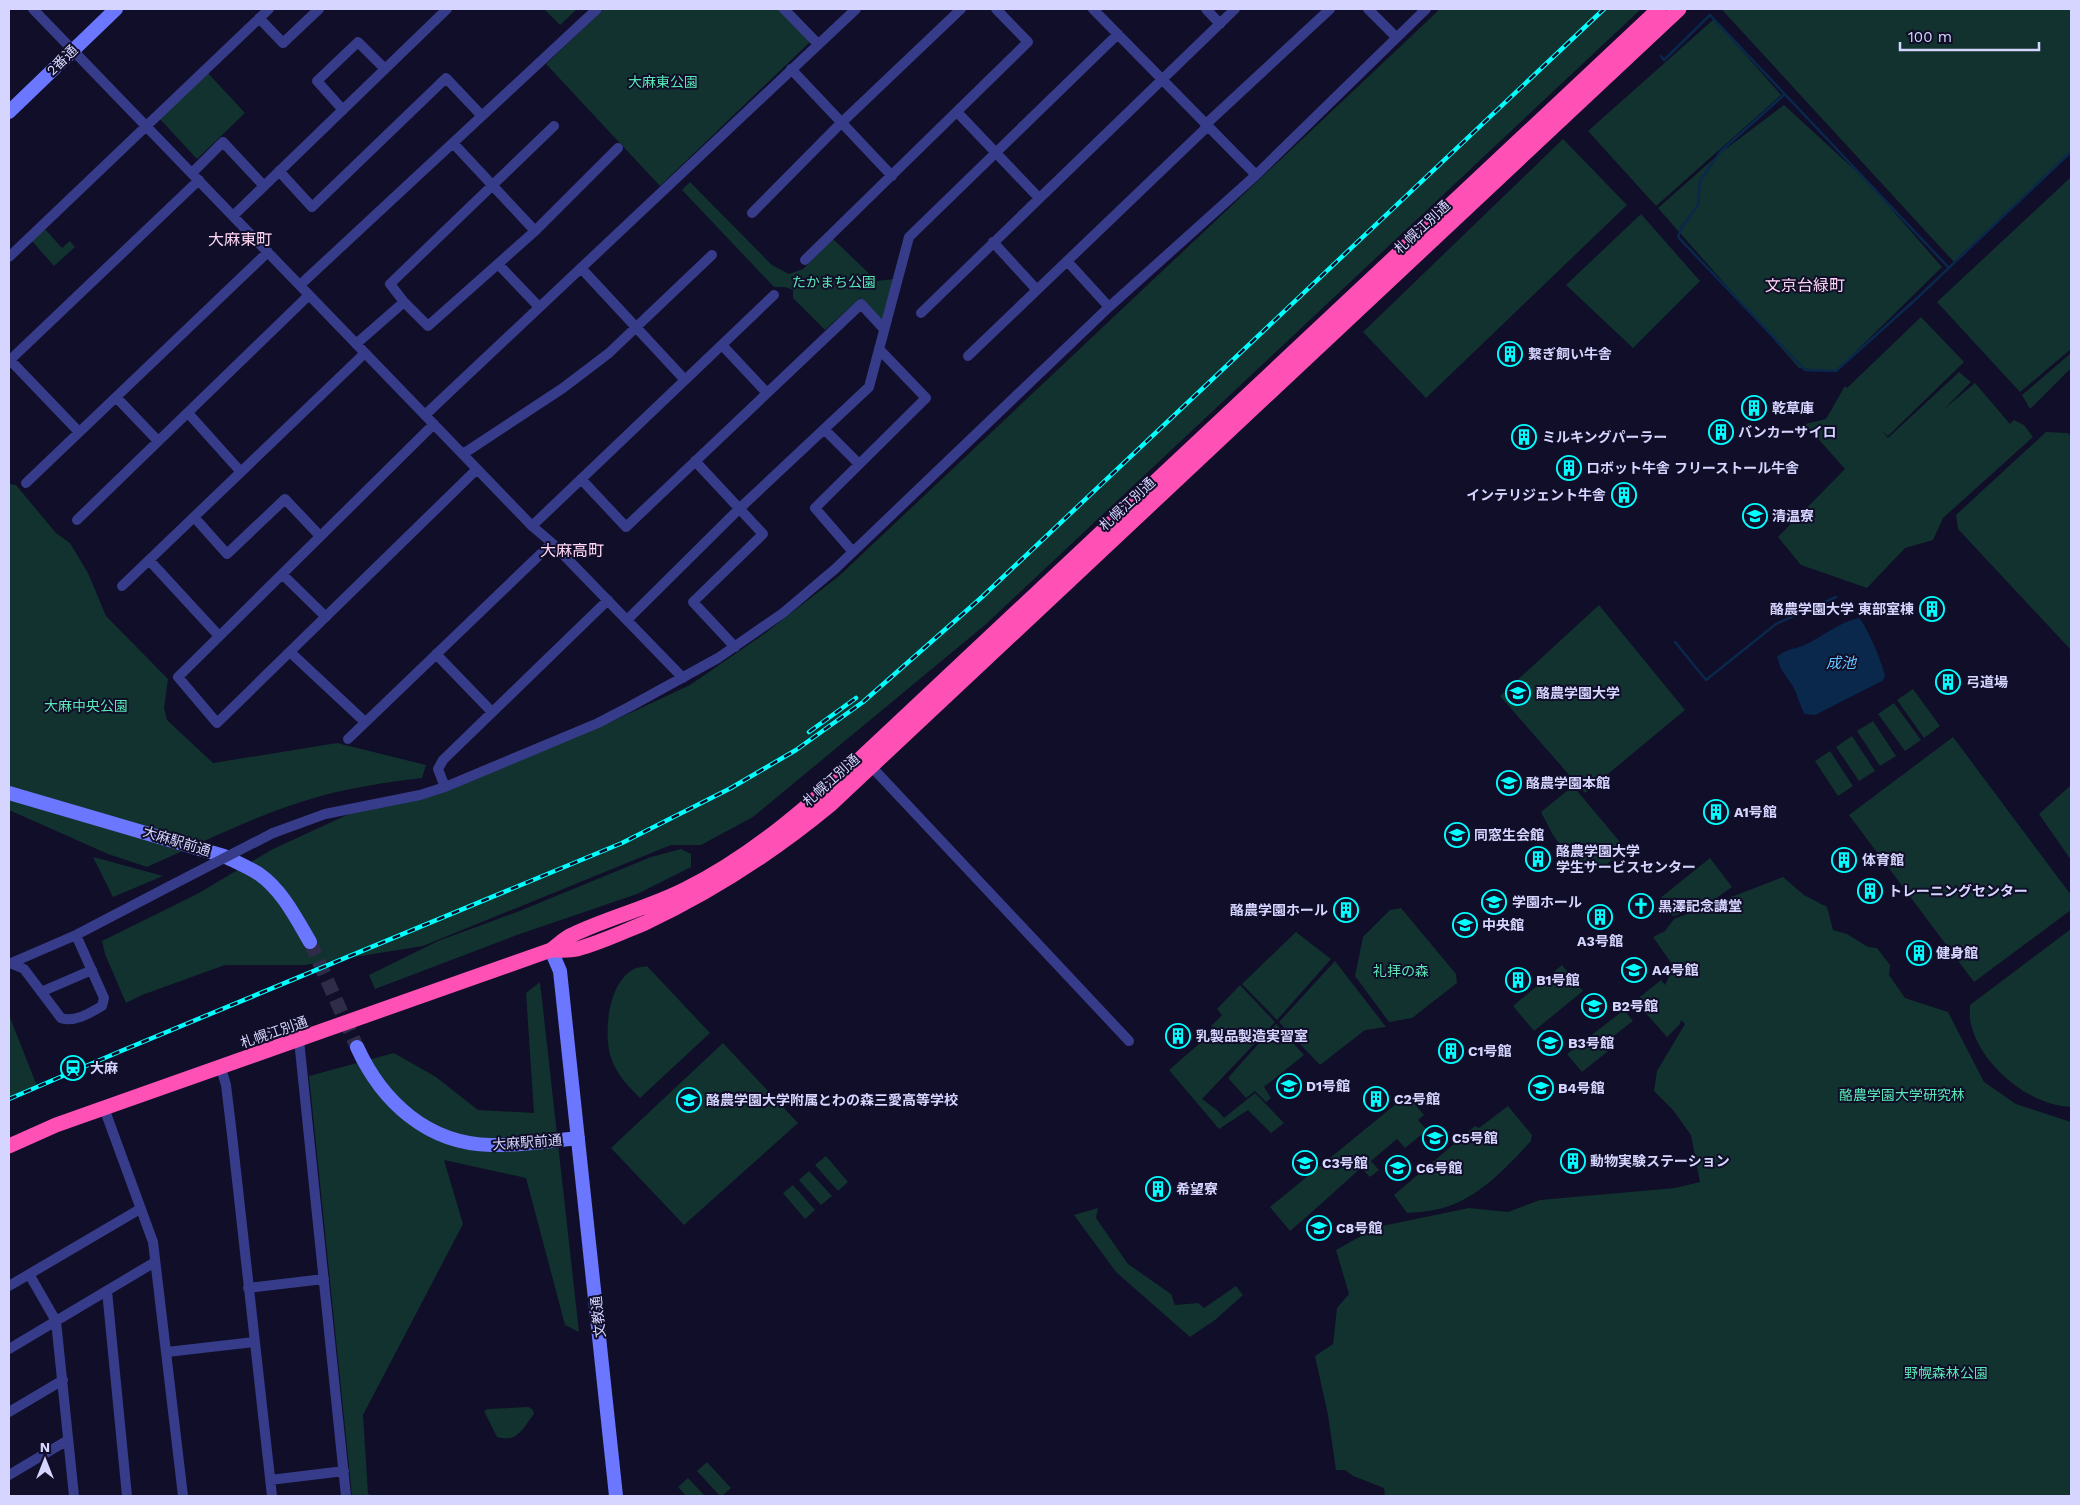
<svg xmlns="http://www.w3.org/2000/svg" width="2080" height="1505" font-family="'Work Sans','Noto Sans JP',sans-serif">
	<rect width="100%" height="100%" fill="#100e28"/>
	<!-- green -->
	<path fill="#11322e" d="M544 9H577L560 25Z
		M604 9H781L812 40 660 186 546 64Z
		M1440 9H1641L985 625 753 817 701 845H671L423 946 305 965H225L142 995 126 1003 105 954 102 941 199 893 273 849 351 813 446 783 611 722 690 685 764 634 839 576Z
		M1724 9H2071V151L1954 262 1725 13 1723 10Z
		M1714 19 1781 95 1656 206 1588 131Z
		M207 72 245 113 197 159 159 118Z
		M1784 105 1867 181 1942 267 1836 371 1799 368 1658 208 1719 154Z
		M1563 139 1627 205 1426 398 1363 332Z
		M2071 177V349L2020 392 1937 302Z
		M690 182 772 265 789 274 803 269 833 239 877 281 894 279 883 318 879 319 860 298 825 330 793 298V290L785 287H774L682 190Z
		M1641 214 1700 281 1633 348 1566 285Z
		M45 229 62 248 70 241 75 247 54 266 32 241Z
		M1921 317 1964 362 1888 436 1882 431 1888 438 1959 372 1971 382 1943 410 1975 383 2010 424 2014 420 2024 425 2033 437 1943 518 1933 540 1905 548 1867 588 1801 565 1778 537 1845 469 1805 424 1826 419 1845 386 1847 388Z
		M2071 353V368L2030 409 2022 395Z
		M2046 432 2068 433 2071 437V650L1958 529 1956 515Z
		M9 484 16 485 56 533 70 543 88 573 106 616 168 679 164 708 167 720 213 763 337 743 426 765 422 778C388 782 354 787 321 796 262 812 203 842 147 867L108 854 9 810Z
		M1599 605 1685 710 1585 793 1500 696Z
		M1913 689 1940 726 1924 738 1897 700Z
		M1894 703 1921 740 1905 751 1878 714Z
		M1873 721 1896 756 1880 766 1857 731Z
		M1852 736 1875 771 1859 781 1836 747Z
		M1953 737 2071 895V910L1974 982 1849 815Z
		M1830 751 1853 786 1838 796 1815 761Z
		M2071 785V860L2039 814Z
		M1573 786 1625 848 1600 870 1574 864 1553 835 1541 812Z
		M681 849 691 854V867L637 894 517 935 375 989 369 975 438 941 522 910 651 857Z
		M93 857 101 859 163 876 113 897Z
		M1710 858 1732 887 1705 906 1673 916 1659 899Z
		M1783 877 1804 895 1827 907 1833 930 1847 934 1868 947 1877 948 1890 965 1889 975 1905 998 1948 1012 1984 1082 2016 1104 2071 1122V1496H1385L1384 1488 1353 1476 1345 1470H1336L1328 1415 1315 1356 1333 1344 1337 1308 1349 1294 1336 1250 1377 1227 1469 1208 1508 1212 1540 1200 1675 1188 1700 1182 1691 1135 1673 1110 1654 1091 1657 1071 1685 1024 1681 1020 1680 1024 1667 1037 1635 1001 1661 980 1665 985 1674 967 1653 937 1665 931 1674 919Z
		M1401 908 1456 974 1457 983 1412 1018 1389 1022 1355 976 1363 937 1390 910Z
		M2071 929V1107C2030 1106 1980 1065 1971 1024 1969 1018 1970 1011 1970 1005Z
		M1296 932 1331 959 1277 1020 1242 984Z
		M1335 961 1386 1027 1365 1030 1320 1065 1279 1022Z
		M1562 965 1583 991 1534 1031 1513 1006Z
		M647 966 710 1033 640 1098C628 1086 617 1075 611 1058 603 1033 608 980 636 968 639 967 644 967 647 966Z
		M540 982 579 1332 565 1325 526 1178 444 1160 463 1224 363 1415 368 1494 376 1496H352L309 1076 394 1053 436 1077 478 1110 534 1113 526 993Z
		M1240 985 1275 1022 1202 1099 1218 1111 1224 1118 1255 1093 1284 1123 1271 1133 1248 1110 1219 1129 1169 1070 1215 1030 1211 1026 1222 1015 1217 1009Z
		M1624 1010 1633 1021 1607 1041 1612 1048 1582 1072 1567 1054Z
		M9 1015 37 1086 9 1100Z
		M1276 1024 1304 1055 1264 1087 1271 1098 1266 1102 1255 1091 1246 1098 1228 1078Z
		M723 1043 798 1123 684 1225 611 1148Z
		M1407 1095 1424 1115 1418 1120 1427 1130 1405 1148 1397 1139 1371 1161 1379 1170 1370 1177 1361 1168C1337 1189 1315 1210 1290 1231L1270 1207Z
		M1508 1106 1532 1135 1531 1141C1505 1169 1474 1203 1434 1210 1425 1212 1416 1212 1407 1213L1394 1195 1475 1126 1479 1128Z
		M826 1156 848 1182 838 1191 815 1165Z
		M809 1171 832 1196 821 1205 799 1180Z
		M793 1185 815 1210 805 1219 783 1193Z
		M1098 1208 1096 1218 1128 1264 1171 1294 1175 1305 1198 1303 1204 1308 1236 1286 1243 1295 1215 1320 1190 1337 1116 1272 1074 1215Z
		M529 1407 533 1410 534 1414C522 1429 518 1443 497 1437L484 1411 488 1409Z
		M707 1462 731 1488 722 1496H720L697 1471Z
		M688 1478 705 1496H686L678 1487Z"/>
	<!-- water -->
	<path fill="#09284c" d="M1859 618C1866 624 1884 666 1885 677L1882 681 1815 715 1804 714 1794 688 1781 669 1777 657C1784 650 1794 649 1802 646 1822 638 1838 622 1859 618Z"/>
	<g fill="none" stroke-linecap="round" stroke-linejoin="round">
		<!-- stream -->
		<path stroke="#09284c" stroke-width="2.5" d="M1661 56 1664 60 1710 15 1949 268
			M1785 94 1721 151 1700 181 1698 205 1682 227 1678 237 1805 370 1836 371 1915 300 2071 152
			M1675 642 1706 680 1776 624 1836 597"/>
		<!-- secondary-tunnel -->
		<path stroke="#2e2c48" stroke-width="14" stroke-dasharray="14 7" stroke-linecap="butt" d="M310 942 357 1047"/>
		<!-- street -->
		<path stroke="#363c89" stroke-width="10" d="M33 9 532 526 552 543 683 678
			M784 9 818 44
			M1093 9 1256 175
			M1206 9 1220 24
			M1368 9 1396 37
			M259 18 283 43 319 9
			M791 69 892 176
			M343 110 317 81 358 42 385 69
			M957 112 1039 198
			M1205 125 1330 9
			M554 126 390 284 404 302 428 326 535 231 618 148
			M453 143 535 231
			M279 171 312 207 446 78 482 116
			M192 173 223 142 264 186
			M752 213 841 123 961 9
			M233 216 447 9
			M993 242 1037 290
			M9 257 269 9
			M805 260 1028 42 996 9
			M1067 261 1109 307
			M498 264 539 307
			M581 268 685 380
			M300 285 597 9
			M921 313 1235 9
			M356 344 404 302
			M722 345 767 393
			M968 356 1207 127
			M10 360 79 432
			M9 361 199 180
			M116 397 158 441
			M188 413 241 472
			M425 415 856 9
			M434 424 178 677 217 723 477 469
			M824 429 859 464
			M463 454 563 388 609 353 712 255
			M695 461 763 534 693 602 735 647
			M581 479 626 527 861 304 884 329
			M26 483 268 252
			M194 517 227 554 285 499 320 536
			M77 520 309 295
			M532 526 774 295
			M853 552 815 508 926 398 879 349
			M149 560 219 636
			M282 574 326 617
			M122 586 365 353
			M627 620 739 509 869 387 909 237 1118 34
			M290 652 365 722
			M436 654 492 712
			M348 739 552 543
			M868 763 1129 1041
			M445 787 438 769 443 760 608 600
			M273 833 325 814 420 795 445 787 598 723 629 707 718 658 783 613 835 569 1109 307 1256 175 1426 9
			M10 963 24 969 61 1018C74 1023 90 1013 102 1006L104 998 76 935
			M9 964 76 935 170 886
			M41 992 92 970
			M299 1040 346 1496
			M221 1068 226 1085 232 1135 272 1496
			M104 1108 153 1242 183 1496
			M29 1274 56 1321 74 1496
			M9 1286 140 1209
			M248 1288 324 1279
			M107 1291 127 1496
			M9 1349 155 1262
			M167 1352 254 1342
			M9 1412 63 1380
			M9 1475 68 1440
			M270 1480 344 1471"/>
		<!-- secondary -->
		<path stroke="#6c77ff" stroke-width="14" d="M9 112 116 9
			M9 793 224 856C236 862 248 867 259 874 282 890 296 918 310 942
			M551 950 560 971 616 1496
			M357 1047C382 1102 428 1144 491 1145 520 1146 550 1141 578 1138"/>
		<!-- highway -->
		<path stroke="#ff50b5" stroke-width="15" d="M551 950C559 950 569 951 577 949 600 943 623 932 645 923 713 891 772 853 830 805L1679 9
			M9 1146 56 1125 104 1108 551 950C558 945 565 938 572 935 609 917 649 908 686 889 752 856 808 807 862 757L1659 9"/>
		<defs>
			<path id="rail" d="M809 732 856 698
				M9 1099 121 1051 622 843 731 788 796 750 863 702 982 597 1604 9"/>
		</defs>
		<!-- rail casing -->
		<use href="#rail" stroke="#01ffff" stroke-width="4.5"/>
		<!-- rail -->
		<use href="#rail" stroke="#100e28" stroke-width="2.5" stroke-dasharray="8" stroke-linecap="butt"/>
		<!-- street-bridge -->
		<path stroke="#363c89" stroke-width="10" d="M170 886 273 833"/>
	</g>
	<!-- icons -->
	<defs>
		<symbol id="building-ring" viewBox="-11 -11 22 22"><circle r="9.5" fill="#100e28" stroke="#01ffff" stroke-width="1.5"/><path d="M-4-6H4V6H1V3H-1V6H-4ZM-2.5-4.3h1.7v1.8h-1.7ZM.8-4.3h1.7v1.8H.8ZM-2.5-1h1.7V.8h-1.7ZM.8-1h1.7V.8H.8Z" fill="#01ffff"/></symbol>
		<symbol id="university-ring" viewBox="-11 -11 22 22"><circle r="9.5" fill="#100e28" stroke="#01ffff" stroke-width="1.5"/><path d="M0-5L7-2L0 1L-7-2ZM-4 1L0 2.5L4 1V4Q0 6-4 4Z" fill="#01ffff"/></symbol>
		<symbol id="church-ring" viewBox="-11 -11 22 22"><circle r="9.5" fill="#100e28" stroke="#01ffff" stroke-width="1.5"/><path d="M-1.2-6h2.4v3.5h3.3v2.4h-3.3V6h-2.4V-.1h-3.3v-2.4h3.3Z" fill="#01ffff"/></symbol>
		<symbol id="station-ring" viewBox="-11 -11 22 22"><circle r="9.5" fill="#100e28" stroke="#01ffff" stroke-width="1.5"/><path d="M-3-6H3Q5-6 5-4V2Q5 4 3 4L4.5 6H3L1.5 4h-3L-3 6H-4.5L-3 4Q-5 4-5 2V-4Q-5-6-3-6ZM-3.5-4v3h7v-3ZM-3.5 1v1.5H-2V1ZM2 1v1.5H3.5V1Z" fill="#01ffff"/></symbol>
		<symbol id="school-ring" viewBox="-11 -11 22 22"><circle r="9.5" fill="#100e28" stroke="#01ffff" stroke-width="1.5"/><path d="M0-5L7-2L0 1L-7-2ZM-4 1L0 2.5L4 1V4Q0 6-4 4Z" fill="#01ffff"/></symbol>
	</defs>
	<g fill-rule="evenodd">
		<use href="#building-ring" x="1496" y="340" width="28" height="28"/>
		<use href="#building-ring" x="1740" y="394" width="28" height="28"/>
		<use href="#building-ring" x="1707" y="418" width="28" height="28"/>
		<use href="#building-ring" x="1510" y="423" width="28" height="28"/>
		<use href="#building-ring" x="1555" y="454" width="28" height="28"/>
		<use href="#building-ring" x="1610" y="481" width="28" height="28"/>
		<use href="#university-ring" x="1741" y="502" width="28" height="28"/>
		<use href="#building-ring" x="1918" y="595" width="28" height="28"/>
		<use href="#building-ring" x="1934" y="668" width="28" height="28"/>
		<use href="#university-ring" x="1504" y="679" width="28" height="28"/>
		<use href="#university-ring" x="1495" y="769" width="28" height="28"/>
		<use href="#building-ring" x="1702" y="798" width="28" height="28"/>
		<use href="#university-ring" x="1443" y="821" width="28" height="28"/>
		<use href="#building-ring" x="1524" y="845" width="28" height="28"/>
		<use href="#building-ring" x="1830" y="846" width="28" height="28"/>
		<use href="#building-ring" x="1856" y="877" width="28" height="28"/>
		<use href="#university-ring" x="1480" y="888" width="28" height="28"/>
		<use href="#church-ring" x="1627" y="892" width="28" height="28"/>
		<use href="#building-ring" x="1332" y="896" width="28" height="28"/>
		<use href="#building-ring" x="1586" y="903" width="28" height="28"/>
		<use href="#university-ring" x="1451" y="911" width="28" height="28"/>
		<use href="#building-ring" x="1905" y="939" width="28" height="28"/>
		<use href="#university-ring" x="1620" y="956" width="28" height="28"/>
		<use href="#building-ring" x="1504" y="966" width="28" height="28"/>
		<use href="#university-ring" x="1580" y="992" width="28" height="28"/>
		<use href="#building-ring" x="1164" y="1022" width="28" height="28"/>
		<use href="#university-ring" x="1536" y="1029" width="28" height="28"/>
		<use href="#building-ring" x="1437" y="1037" width="28" height="28"/>
		<use href="#station-ring" x="59" y="1054" width="28" height="28"/>
		<use href="#university-ring" x="1275" y="1072" width="28" height="28"/>
		<use href="#university-ring" x="1527" y="1074" width="28" height="28"/>
		<use href="#building-ring" x="1362" y="1085" width="28" height="28"/>
		<use href="#school-ring" x="675" y="1086" width="28" height="28"/>
		<use href="#university-ring" x="1421" y="1124" width="28" height="28"/>
		<use href="#building-ring" x="1559" y="1147" width="28" height="28"/>
		<use href="#university-ring" x="1291" y="1149" width="28" height="28"/>
		<use href="#university-ring" x="1384" y="1154" width="28" height="28"/>
		<use href="#building-ring" x="1144" y="1175" width="28" height="28"/>
		<use href="#university-ring" x="1305" y="1214" width="28" height="28"/>
	</g>
	<g text-anchor="middle" dominant-baseline="central" stroke-width="4" stroke-linejoin="round" paint-order="stroke">
		<!-- street labels -->
		<g font-size="14" fill="#d5d5ff" stroke="#100e28">
			<text transform="translate(62 60) rotate(-44)">2番通</text>
			<text transform="translate(1422 227) rotate(-43)">札幌江別通</text>
			<text transform="translate(1127 504) rotate(-43)">札幌江別通</text>
			<text transform="translate(831 780) rotate(-42)">札幌江別通</text>
			<text transform="translate(177 841) rotate(17)">大麻駅前通</text>
			<text transform="translate(274 1032) rotate(-19)">札幌江別通</text>
			<text transform="translate(527 1142) rotate(-4)">大麻駅前通</text>
			<text transform="translate(598 1317) rotate(-96)">文教通</text>
		</g>
		<!-- park labels -->
		<g font-size="14" fill="#59e7b5" stroke="#100e28">
			<text x="663" y="82">大麻東公園</text>
			<text x="834" y="282">たかまち公園</text>
			<text x="86" y="706">大麻中央公園</text>
			<text x="1401" y="971">礼拝の森</text>
			<text x="1902" y="1095">酪農学園大学研究林</text>
			<text x="1946" y="1373">野幌森林公園</text>
		</g>
		<!-- poi labels -->
		<g font-size="14" font-weight="bold" fill="#d5d5ff" stroke="#100e28" text-anchor="start">
			<text x="1528" y="354">繋ぎ飼い牛舎</text>
			<text x="1772" y="408">乾草庫</text>
			<text x="1738" y="432">バンカーサイロ</text>
			<text x="1542" y="437">ミルキングパーラー</text>
			<text x="1586" y="468">ロボット牛舎 フリーストール牛舎</text>
			<text x="1606" y="495" text-anchor="end">インテリジェント牛舎</text>
			<text x="1772" y="516">清温寮</text>
			<text x="1914" y="609" text-anchor="end">酪農学園大学 東部室棟</text>
			<text x="1966" y="682">弓道場</text>
			<text x="1536" y="693">酪農学園大学</text>
			<text x="1526" y="783">酪農学園本館</text>
			<text x="1734" y="812">A1号館</text>
			<text x="1474" y="835">同窓生会館</text>
			<text x="1556" y="851">酪農学園大学<tspan x="1556" dy="16">学生サービスセンター</tspan></text>
			<text x="1862" y="860">体育館</text>
			<text x="1888" y="891">トレーニングセンター</text>
			<text x="1512" y="902">学園ホール</text>
			<text x="1658" y="906">黒澤記念講堂</text>
			<text x="1328" y="910" text-anchor="end">酪農学園ホール</text>
			<text x="1482" y="925">中央館</text>
			<text x="1600" y="941" text-anchor="middle">A3号館</text>
			<text x="1936" y="953">健身館</text>
			<text x="1652" y="970">A4号館</text>
			<text x="1536" y="980">B1号館</text>
			<text x="1612" y="1006">B2号館</text>
			<text x="1196" y="1036">乳製品製造実習室</text>
			<text x="1568" y="1043">B3号館</text>
			<text x="1468" y="1051">C1号館</text>
			<text x="90" y="1068">大麻</text>
			<text x="1306" y="1086">D1号館</text>
			<text x="1558" y="1088">B4号館</text>
			<text x="1394" y="1099">C2号館</text>
			<text x="706" y="1100">酪農学園大学附属とわの森三愛高等学校</text>
			<text x="1452" y="1138">C5号館</text>
			<text x="1590" y="1161">動物実験ステーション</text>
			<text x="1322" y="1163">C3号館</text>
			<text x="1416" y="1168">C6号館</text>
			<text x="1176" y="1189">希望寮</text>
			<text x="1336" y="1228">C8号館</text>
		</g>
		<!-- water labels -->
		<g font-size="15" font-style="italic" fill="#63c6ff" stroke="#100e28">
			<text x="1841" y="663">成池</text>
		</g>
		<!-- quarter labels -->
		<g font-size="16" fill="#ffd7f4" stroke="#100e28">
			<text x="240" y="239">大麻東町</text>
			<text x="1805" y="285">文京台緑町</text>
			<text x="572" y="550">大麻高町</text>
		</g>
	</g>
	<!-- border -->
	<rect width="2080" height="1505" fill="none" stroke="#d5d5ff" stroke-width="20"/>
	<!-- north arrow -->
	<g transform="translate(45 1460)" stroke="#100e28" stroke-width="4" paint-order="stroke">
	<path d="M0-4L9 19L0 12L-9 19Z" fill="#d5d5ff"/>
	<text y="-8" font-size="14" font-weight="bold" text-anchor="middle" fill="#d5d5ff">N</text>
	</g>
	<!-- scale -->
	<path d="M1900 42v8h139v-8" fill="none" stroke="#d5d5ff" stroke-width="2.5"/>
	<text x="1908" y="42" font-size="15" fill="#d5d5ff" stroke="#100e28" stroke-width="4" paint-order="stroke">100 m</text>
</svg>
